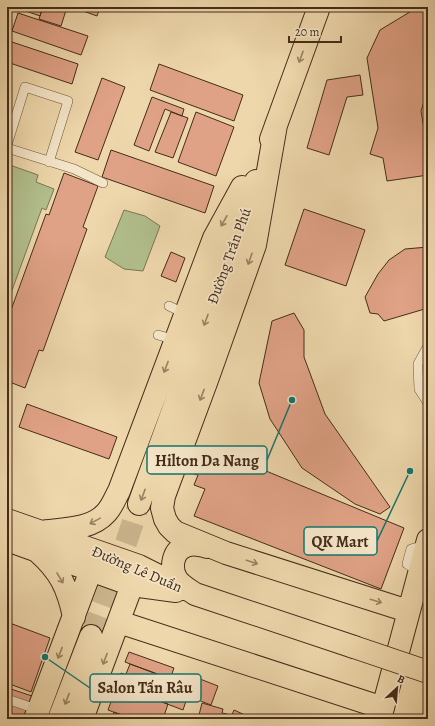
<svg xmlns="http://www.w3.org/2000/svg" width="435" height="726" font-family="Alegreya,serif">
	<rect width="100%" height="100%" fill="#eed7ab"/>
	<filter id="stains"><feTurbulence type="fractalNoise" baseFrequency=".005" numOctaves="4"/><feColorMatrix values="0 0 0 0 .2 0 0 0 0 .09 0 0 0 0 .02 0 0 0 .5 -.17"/></filter>
	<radialGradient id="worn" r=".72"><stop offset=".6" stop-color="#630" stop-opacity="0"/><stop offset="1" stop-color="#630" stop-opacity=".3"/></radialGradient>
	<!-- green -->
	<path fill="#b2bf8e" stroke="#7b7654" d="M7 164 38 175 36 182 54 189 46 210 42 208 7 304Z
		M124 210 145 216 160 226 143 271 124 269 105 257Z"/>
	<!-- building -->
	<path fill="#e0a286" stroke="#442d1a" d="M25 7H43L40 16 23 10Z
		M43 7H67L61 26 39 19Z
		M72 7H100L97 16Z
		M418 7H428V89L421 111 428 152V175L387 181 383 158 370 154 378 128 367 58 380 30Z
		M18 13 88 36 81 55 12 31Z
		M9 41 78 64 72 84 7 62V48Z
		M159 64 243 95 234 121 150 90Z
		M360 75 363 95 347 97 329 155 307 148 327 80Z
		M102 78 125 87 98 160 75 152Z
		M152 97 184 109 182 116 165 109 149 151 134 145Z
		M171 112 188 118 173 158 155 152Z
		M196 112 234 127 216 176 178 162Z
		M111 150 214 186 205 213 102 177Z
		M64 173 98 186 83 227 87 229 43 351 39 350 25 388 7 381V321L46 214 49 215Z
		M304 209 365 230 346 286 285 265Z
		M428 247V308L384 321 378 314 370 313 365 297 378 274 389 260 405 249Z
		M171 252 185 258 176 282 161 276Z
		M294 313 304 330V357L325 414 390 507 380 514 355 504 302 468 270 419 259 383 272 321Z
		M27 404 117 437 109 459 19 427Z
		M208 447 404 528 381 589 194 516 205 489 194 485 198 475 191 473 194 465 200 467Z
		M7 622 50 638 31 692 7 683Z
		M129 652 174 668 170 679 125 662Z
		M130 664 177 681 173 692 126 674Z
		M121 673 187 698 183 710 117 685Z
		M200 679 218 686 211 705 193 698Z
		M117 685 168 704 163 719H132L108 710Z
		M8 688 35 697 27 719H7V692Z
		M202 703 223 709 222 713 227 714 225 719H198Z
		M234 710 245 715 243 719H230Z
		M114 712 132 719H112Z"/>
	<g fill="none" stroke-linecap="round" stroke-linejoin="round">
		<!-- primary-tunnel -->
		<path stroke="#ccb58e" stroke-width="22" stroke-dasharray="22 11" stroke-linecap="butt" d="M91 636 126 543 139 504"/>
		<defs>
			<path id="lane" d="M7 145 25 87 68 101 49 162
				M7 148 74 169 103 183
				M169 306 186 314
				M158 335 176 340
				M428 346 418 364 419 389 428 403
				M419 571 407 564 411 549 425 545
				M7 699 39 710"/>
			<path id="primary" d="M276 125 255 245 207 380 164 496 162 508 165 519 169 526 175 532 226 553 408 611
				M271 139 319 7
				M139 504 256 181
				M7 520 139 566 185 589
				M41 532C62 529 91 530 106 513 112 507 115 498 119 491L214 238 242 187
				M7 540 132 585 176 591
				M207 547C200 545 193 543 186 546 173 550 170 567 176 578 180 585 188 589 195 594L354 647
				M37 551C60 571 68 588 74 617
				M119 622 383 708
				M35 719 91 570
				M59 719 91 636
				M82 719 132 585
				M380 719 428 540"/>
		</defs>
		<!-- lane casing -->
		<use href="#lane" stroke="#6e583e" stroke-width="10"/>
		<!-- primary casing -->
		<use href="#primary" stroke="#442d1a" stroke-width="24"/>
		<!-- path -->
		<path stroke="#442d1a" stroke-width="2.5" stroke-dasharray="1 2" stroke-linecap="butt" d="M423 719 428 701"/>
		<!-- lane -->
		<use href="#lane" stroke="#f4e5c8" stroke-width="9"/>
		<!-- primary -->
		<use href="#primary" stroke="#eed7ab" stroke-width="22"/>
		<defs>
			<path id="primary-bridge" d="M354 647 428 672"/>
		</defs>
		<!-- primary-bridge casing -->
		<use href="#primary-bridge" stroke="#442d1a" stroke-width="24" stroke-linecap="butt"/>
		<!-- primary-bridge -->
		<use href="#primary-bridge" stroke="#eed7ab" stroke-width="22"/>
	</g>
	<!-- one-way arrows -->
	<defs><path id="oneway-shaft" d="M-6 0H5M1.5-3L5.5 0L1.5 3" fill="none" stroke-width="1.6" stroke-linecap="round" stroke-linejoin="round"/></defs>
	<g stroke="#998262">
		<use href="#oneway-shaft" transform="translate(301 57) rotate(110)"/>
		<use href="#oneway-shaft" transform="translate(224 221) rotate(119)"/>
		<use href="#oneway-shaft" transform="translate(250 259) rotate(109)"/>
		<use href="#oneway-shaft" transform="translate(206 320) rotate(110)"/>
		<use href="#oneway-shaft" transform="translate(166 367) rotate(111)"/>
		<use href="#oneway-shaft" transform="translate(202 395) rotate(111)"/>
		<use href="#oneway-shaft" transform="translate(143 495) rotate(110)"/>
		<use href="#oneway-shaft" transform="translate(95 521) rotate(151)"/>
		<use href="#oneway-shaft" transform="translate(252 562) rotate(18)"/>
		<use href="#oneway-shaft" transform="translate(60 578) rotate(59)"/>
		<use href="#oneway-shaft" transform="translate(376 601) rotate(17)"/>
		<use href="#oneway-shaft" transform="translate(60 653) rotate(111)"/>
		<use href="#oneway-shaft" transform="translate(105 659) rotate(111)"/>
		<use href="#oneway-shaft" transform="translate(67 699) rotate(111)"/>
	</g>
	<g text-anchor="middle" dominant-baseline="central" stroke-width="3.5" stroke-linejoin="round" paint-order="stroke">
		<!-- street labels -->
		<g font-size="15" fill="#442d1a" stroke="#f4e5c8">
			<text transform="translate(229 256) rotate(-70)">Đường Trần Phú</text>
			<text transform="translate(137 569) rotate(23)">Đường Lê Duẩn</text>
		</g>
	</g>
	<!-- callouts -->
	<path fill="none" stroke="#0f766e" stroke-width="1.5" d="M292 400L267 460M410 471L377 541M45 657L90 688"/>
	<g fill="#0f766e" stroke="#f4e5c8" stroke-width="1.5">
		<circle cx="292" cy="400" r="4"/>
		<circle cx="410" cy="471" r="4"/>
		<circle cx="45" cy="657" r="4"/>
	</g>
	<g fill="#f4e5c8" stroke="#0f766e" stroke-width="1.5">
		<rect x="147" y="446" width="120" height="28" rx="4"/>
		<rect x="304" y="527" width="73" height="28" rx="4"/>
		<rect x="90" y="674" width="111" height="28" rx="4"/>
	</g>
	<g font-size="16" text-anchor="middle" font-weight="bold" fill="#442d1a">
		<text x="207" y="466">Hilton Da Nang</text>
		<text x="340" y="547">QK Mart</text>
		<text x="145" y="693">Salon Tấn Râu</text>
	</g>
	<!-- margin -->
	<rect width="435" height="726" fill="none" stroke="#eed7ab" stroke-width="24"/>
	<rect x="8" y="8" width="419" height="710" fill="none" stroke="#442d1a" stroke-width="2"/>
	<rect x="12" y="12" width="411" height="702" fill="none" stroke="#442d1a"/>
	<!-- north arrow -->
	<g transform="translate(397 688) rotate(26)" stroke="#f4e5c8" stroke-width="3" paint-order="stroke">
	<path d="M0-3L7 15L0 10L-7 15Z" fill="#442d1a"/>
	<text y="-6" font-size="11" font-weight="bold" text-anchor="middle" fill="#442d1a">B</text>
	</g>
	<!-- scale -->
	<path d="M289 36v6h52v-6" fill="none" stroke="#442d1a" stroke-width="2"/>
	<text x="295" y="36" font-size="12" fill="#442d1a" stroke="#f4e5c8" stroke-width="3" paint-order="stroke">20 m</text>
	<rect width="100%" height="100%" filter="url(#stains)"/>
	<rect width="100%" height="100%" fill="url(#worn)"/>
</svg>
